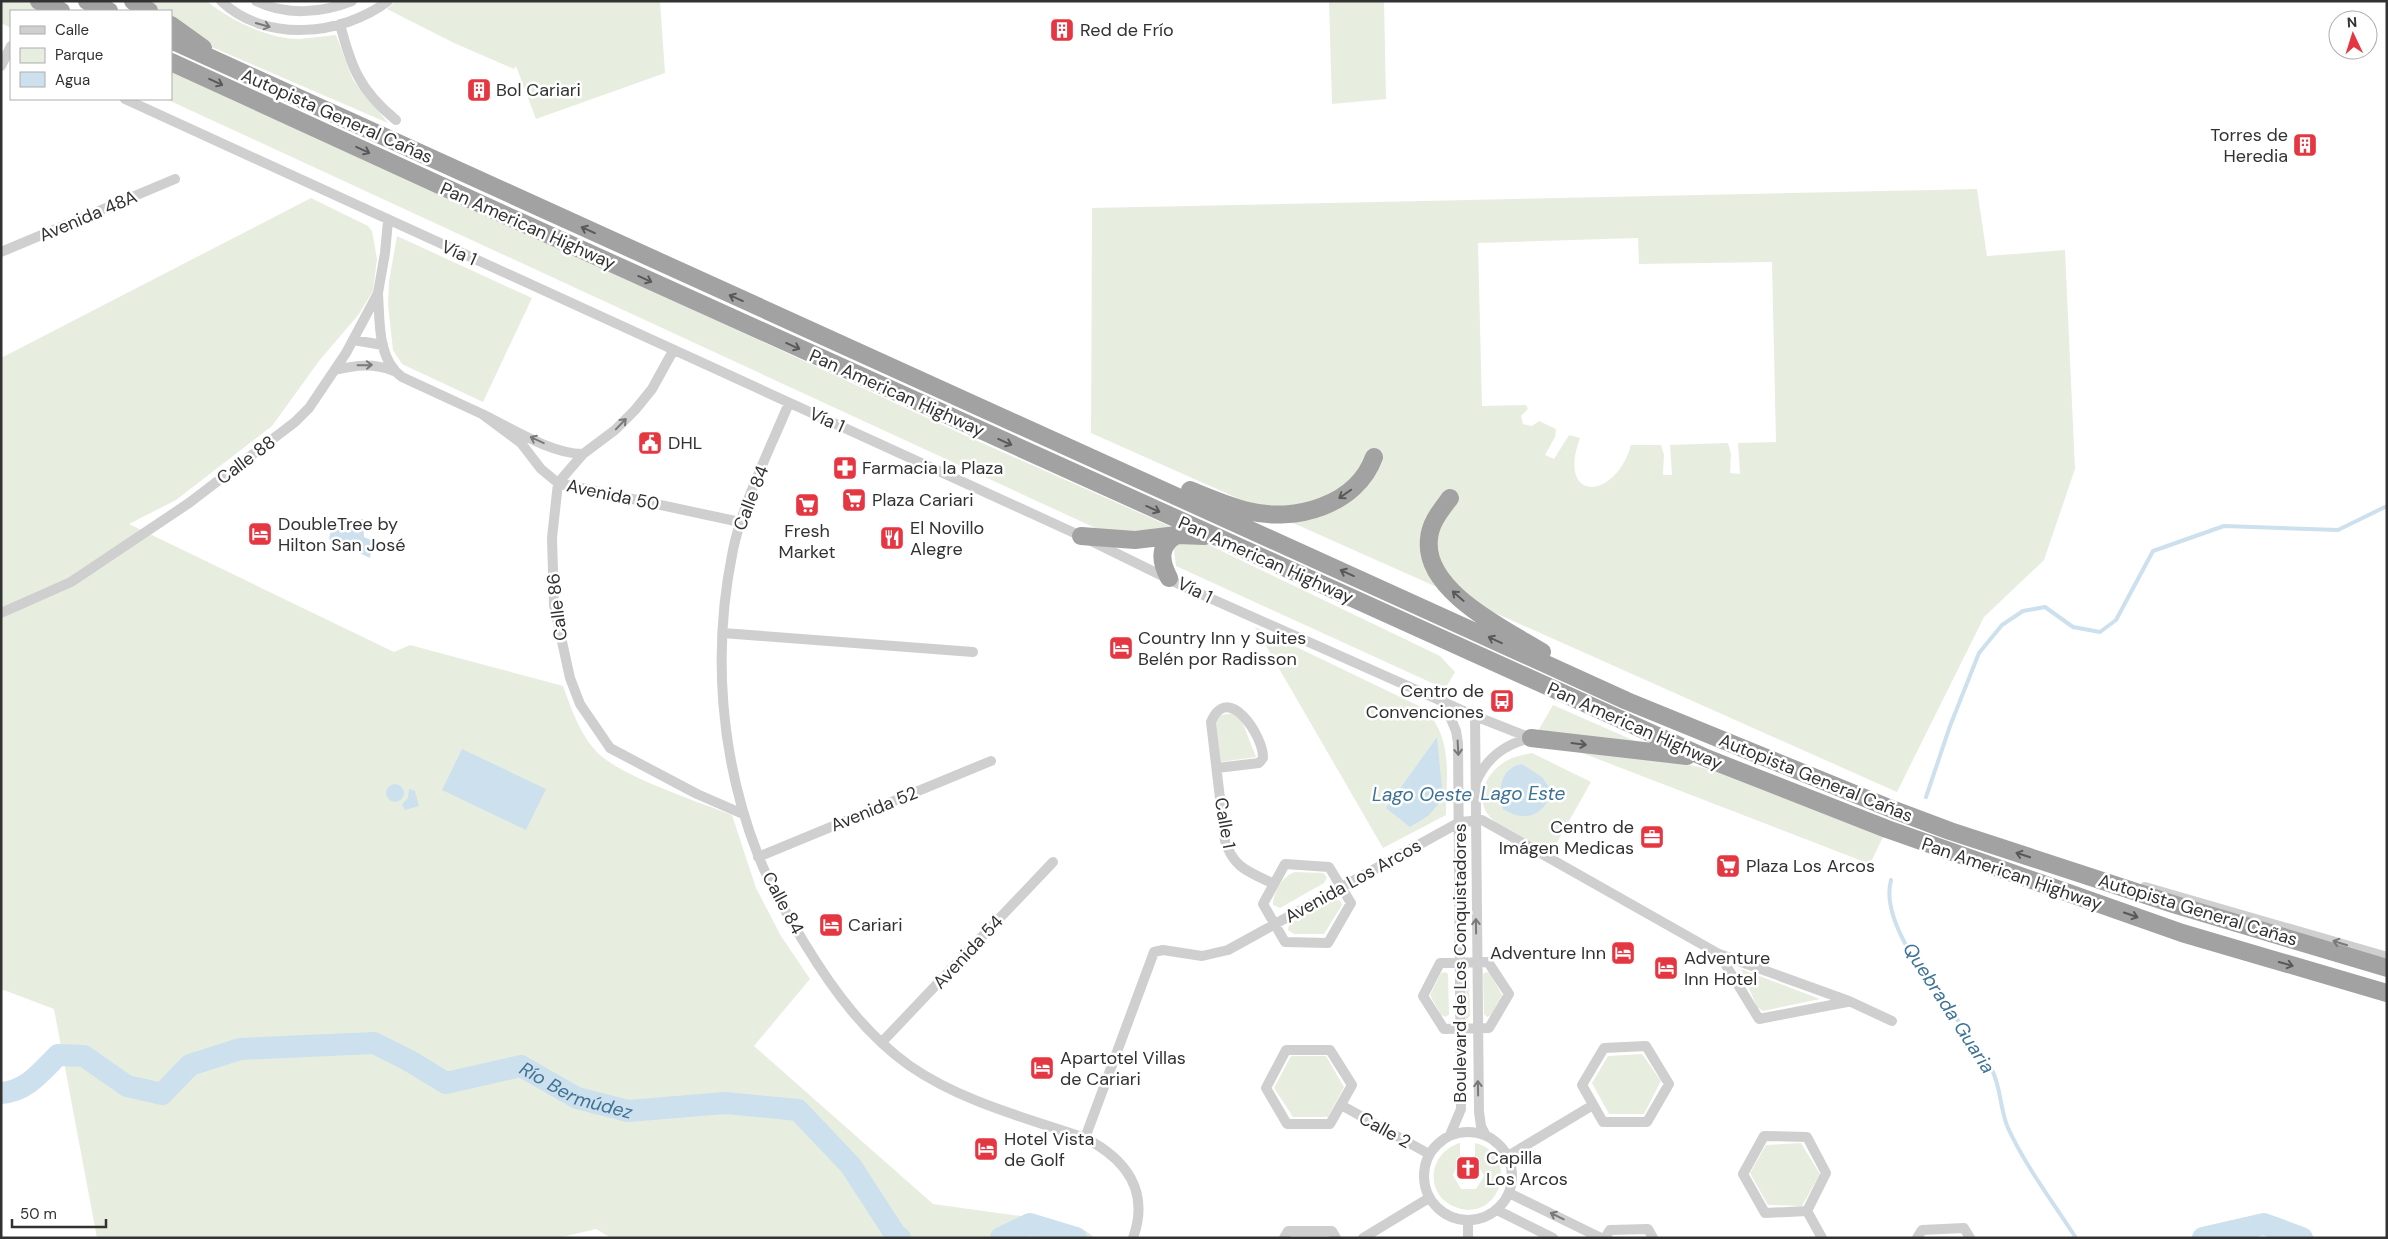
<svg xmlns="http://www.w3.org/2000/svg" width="2388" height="1239" font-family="'DM Sans',sans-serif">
	<rect width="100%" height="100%" fill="#fff"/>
	<!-- green -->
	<path fill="#e7eee0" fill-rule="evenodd" d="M1 1H27L49 11H11V28L1 23Z
		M143 1H207C229 20 269 39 298 39 311 38 324 36 336 35L353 80 388 123 207 45 171 20V11H158Z
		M396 1H660L665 73 536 119 516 66 514 69 454 43 387 9Z
		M1329 1H1384L1386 99 1332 104Z
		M171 68 964 435 1176 529 1104 532 166 99H171Z
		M1977 189 1987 256 2065 250 2075 469 2044 560 1984 617 1897 792 1091 433 1092 208ZM1638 238 1639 264 1772 262 1776 442 1738 443 1740 474 1730 473 1731 454 1728 443 1670 445 1672 475H1663L1664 455 1661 445H1631C1616 500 1556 504 1580 438L1569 435 1554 459 1545 455 1555 437 1556 429 1539 421 1532 426 1523 424 1521 416 1528 409 1526 405 1482 406 1478 243Z
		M311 198 368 226 372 231 377 259 373 291 359 314 319 361 272 426 176 500 129 524 394 652 410 645 563 686C571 708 579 732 595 750 616 775 699 802 732 815L756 888 781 936 810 979 754 1046 933 1204 1028 1217 1086 1231 1095 1238H611L596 1229 558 1238H97L54 1009 1 989V358Z
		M397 236 532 298 483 402 402 364 393 350 388 305 389 281Z
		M1173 542 1205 543 1440 656 1455 672 1445 689 1176 566Z
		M1255 627 1425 709C1454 740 1446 777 1446 815L1383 848Z
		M1553 705 1651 748 1538 731Z
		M1233 713 1242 721 1256 757 1220 762 1216 721 1221 715Z
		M1564 746 1667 760 1712 770 1883 837 1870 864Z
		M1532 753 1591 782 1551 853C1532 843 1510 834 1494 821 1473 804 1483 776 1503 763 1511 757 1522 755 1532 753Z
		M1295 872 1323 873 1327 877 1324 883 1280 908 1273 905C1273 893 1283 875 1295 872Z
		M1334 899 1341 901 1342 905 1324 934H1294L1288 930 1289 924Z
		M1741 969 1820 999 1763 1011 1757 1007Z
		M1445 972 1448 974 1449 1014 1446 1017 1441 1015 1430 995 1441 973Z
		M1487 972 1490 973 1502 995 1491 1015 1487 1017 1484 1014 1483 974Z
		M1465 974 1469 980 1470 1016 1466 1019 1461 1015 1460 979Z
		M1642 1054 1661 1081 1644 1114H1609L1592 1083 1608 1056Z
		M1291 1056H1326L1344 1087 1328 1117H1293L1274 1088Z
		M1460 1143V1160L1453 1175 1461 1189H1476L1484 1176 1475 1160V1143C1522 1154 1500 1225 1455 1207 1447 1204 1439 1197 1436 1189 1428 1169 1441 1148 1460 1143Z
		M1801 1143 1820 1174 1802 1206 1768 1205 1750 1173 1766 1145Z"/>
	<!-- water -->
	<path fill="#cde0ed" d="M349 519H363L364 537 373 541 370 558 329 539 331 530H342Z
		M1437 737 1443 799 1428 816 1410 827 1386 808Z
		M462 749 546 789 526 830 442 790Z
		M1522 764 1542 777 1551 790C1546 816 1524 823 1503 809 1498 790 1500 768 1522 764Z
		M386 793a9 9 0 1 1 18 0a9 9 0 1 1-18 0Z
		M409 789 415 791 419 806 405 810 402 804 408 798Z"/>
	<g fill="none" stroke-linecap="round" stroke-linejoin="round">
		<!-- stream -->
		<path stroke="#cde0ed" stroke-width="4" d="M1926 797 1950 726 1979 653 2002 625 2023 611 2045 607 2073 627 2100 632 2116 620 2153 551 2224 526 2338 530 2387 506
			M1891 880C1876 935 1966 1021 1992 1070 2001 1087 2000 1110 2008 1128 2026 1167 2053 1202 2076 1238"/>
		<!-- river -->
		<g stroke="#cde0ed" stroke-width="22">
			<path id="s1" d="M1 1093C27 1091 41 1072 58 1055L84 1056 127 1086 162 1094 190 1065 240 1049 374 1043 408 1060 446 1083 521 1066 577 1098 628 1111 725 1103 798 1110 851 1166 895 1234 900 1238"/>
			<path d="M1001 1238 1030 1224 1076 1238"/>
			<path d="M2203 1238 2264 1224 2302 1238"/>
		</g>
		<!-- minor -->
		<path stroke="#cfcfcf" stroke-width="10" d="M221 1C265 43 342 36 388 1
			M256 1C286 16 321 13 352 1
			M340 24C351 67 360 91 396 120
			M1 66 11 46
			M125 99 1081 536 1185 587 1475 716 1531 738
			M1 252 175 179
			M378 294C380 321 377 359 402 377L482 414
			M353 340 383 345
			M673 351 652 389 635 410 615 430 583 454 558 483 552 538 554 605 570 678 580 704 610 748 697 794 743 814
			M335 370C356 365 373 363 394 371
			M789 403C770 449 743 502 733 550 712 651 720 758 758 855 770 886 788 916 805 944 833 990 866 1035 910 1066 962 1102 1027 1118 1085 1138 1126 1159 1150 1191 1133 1238
			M583 454C551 454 511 428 482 414L521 443 541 469 558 483 740 522
			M1 613 71 582 189 503 295 422 309 408 346 353 378 293 385 253 388 221
			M723 633 973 652
			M1444 702 1456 731 1458 743 1461 1109 1450 1135
			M1475 716 1479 1112 1481 1126 1486 1136
			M1217 768 1259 763 1263 758C1264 737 1228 681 1211 722L1225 841C1234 869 1250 872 1274 884
			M1476 782C1487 757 1505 744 1531 738
			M758 857 991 761
			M1285 864 1329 867 1351 903 1328 943 1285 942 1263 904Z
			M2145 887 2387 957
			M1719 954 1759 1019 1847 1002
			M1488 962 1509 994 1489 1028 1444 1029 1423 996 1440 963Z
			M882 1042 1053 862
			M1646 1046 1669 1084 1647 1122H1603L1582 1085 1604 1048Z
			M1286 1050H1330L1352 1085 1330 1124H1287L1266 1088Z
			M1341 1105 1429 1154
			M1424 1176a44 44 0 1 1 88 0a44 44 0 1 1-88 0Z
			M1764 1136 1807 1137 1826 1173 1807 1211 1765 1213 1743 1174Z
			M1085 1138 1154 952 1163 950 1202 956 1228 950 1460 822 1482 820 1719 954 1849 1001 1892 1021
			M1508 1156 1593 1105
			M1509 1193 1601 1238
			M1497 1210 1553 1238
			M1807 1211 1822 1238
			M1468 1221V1238
			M1284 1238 1288 1231H1332L1336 1238
			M1363 1238 1429 1198
			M1605 1238 1610 1230 1648 1229 1653 1238
			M1917 1238 1922 1230 1964 1228 1970 1238"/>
		<!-- trunk -->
		<path stroke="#a2a2a2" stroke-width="18" d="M39 1 61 11
			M87 1 109 11
			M133 1 149 11
			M171 25 203 48
			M171 40 1627 701 1894 810 1950 831 2176 905 2387 968
			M171 62 505 215 1706 758 1887 829 2182 933 2387 993
			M1190 490C1209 498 1228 506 1248 511 1295 523 1357 505 1374 457
			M1450 498C1441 510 1430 523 1429 539 1423 591 1505 629 1542 652
			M1081 536 1135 540 1177 535 1205 536
			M1169 578C1160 561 1158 545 1177 535
			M1531 738 1687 756"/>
	</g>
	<!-- one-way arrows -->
	<defs><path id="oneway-shaft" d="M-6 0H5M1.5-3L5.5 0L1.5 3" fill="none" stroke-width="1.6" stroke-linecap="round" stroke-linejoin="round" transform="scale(1.25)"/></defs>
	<g stroke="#797979">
		<use href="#oneway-shaft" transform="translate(263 25) rotate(16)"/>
		<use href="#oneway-shaft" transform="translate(365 365) rotate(-1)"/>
		<use href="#oneway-shaft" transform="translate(621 424) rotate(-46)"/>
		<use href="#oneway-shaft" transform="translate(537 440) rotate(-155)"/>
		<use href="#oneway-shaft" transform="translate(1458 748) rotate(87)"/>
		<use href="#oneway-shaft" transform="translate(1476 926) rotate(-91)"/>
		<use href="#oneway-shaft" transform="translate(2340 943) rotate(-163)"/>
		<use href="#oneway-shaft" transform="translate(1478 1088) rotate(-91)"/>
		<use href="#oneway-shaft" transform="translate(1557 1216) rotate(-154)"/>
	</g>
	<g stroke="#595959">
		<use href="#oneway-shaft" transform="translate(216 82) rotate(25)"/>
		<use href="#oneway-shaft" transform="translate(363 150) rotate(25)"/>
		<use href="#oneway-shaft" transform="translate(588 230) rotate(-156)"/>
		<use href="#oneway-shaft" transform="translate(645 279) rotate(24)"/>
		<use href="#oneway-shaft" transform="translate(736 298) rotate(-156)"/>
		<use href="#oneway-shaft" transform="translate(793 346) rotate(24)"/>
		<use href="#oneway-shaft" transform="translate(1005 442) rotate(24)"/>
		<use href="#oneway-shaft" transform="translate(1345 494) rotate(145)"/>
		<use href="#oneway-shaft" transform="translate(1153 509) rotate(24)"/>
		<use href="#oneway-shaft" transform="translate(1347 573) rotate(-156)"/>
		<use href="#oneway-shaft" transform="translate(1458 596) rotate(-139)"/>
		<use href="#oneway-shaft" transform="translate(1495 640) rotate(-155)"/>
		<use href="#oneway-shaft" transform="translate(1579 744) rotate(7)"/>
		<use href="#oneway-shaft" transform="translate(2023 855) rotate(-162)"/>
		<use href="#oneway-shaft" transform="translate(2131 915) rotate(19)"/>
		<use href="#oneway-shaft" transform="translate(2286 964) rotate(16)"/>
	</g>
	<!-- icons -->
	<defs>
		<symbol id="building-square" viewBox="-11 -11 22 22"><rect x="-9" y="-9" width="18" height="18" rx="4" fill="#e53742" stroke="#fff"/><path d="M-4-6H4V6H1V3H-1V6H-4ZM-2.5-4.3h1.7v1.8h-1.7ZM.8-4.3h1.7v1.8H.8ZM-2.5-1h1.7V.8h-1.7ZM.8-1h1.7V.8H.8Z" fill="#fff"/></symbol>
		<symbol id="civic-square" viewBox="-11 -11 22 22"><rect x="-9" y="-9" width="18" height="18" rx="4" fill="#e53742" stroke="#fff"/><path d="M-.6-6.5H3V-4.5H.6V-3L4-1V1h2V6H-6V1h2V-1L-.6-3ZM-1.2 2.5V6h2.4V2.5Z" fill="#fff"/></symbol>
		<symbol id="pharmacy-square" viewBox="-11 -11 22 22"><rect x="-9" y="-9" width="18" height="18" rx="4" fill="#e53742" stroke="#fff"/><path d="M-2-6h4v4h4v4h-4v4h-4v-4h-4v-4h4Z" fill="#fff"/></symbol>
		<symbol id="supermarket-square" viewBox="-11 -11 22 22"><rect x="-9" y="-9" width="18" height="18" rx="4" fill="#e53742" stroke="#fff"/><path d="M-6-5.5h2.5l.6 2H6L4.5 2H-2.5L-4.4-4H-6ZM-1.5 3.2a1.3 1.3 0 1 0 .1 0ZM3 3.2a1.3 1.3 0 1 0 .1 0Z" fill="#fff"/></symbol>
		<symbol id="hotel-square" viewBox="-11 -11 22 22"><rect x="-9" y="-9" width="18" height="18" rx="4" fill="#e53742" stroke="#fff"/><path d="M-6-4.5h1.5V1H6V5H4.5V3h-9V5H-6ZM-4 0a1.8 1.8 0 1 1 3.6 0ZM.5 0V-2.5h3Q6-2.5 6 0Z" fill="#fff"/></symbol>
		<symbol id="restaurant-square" viewBox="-11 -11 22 22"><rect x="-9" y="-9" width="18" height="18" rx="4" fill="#e53742" stroke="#fff"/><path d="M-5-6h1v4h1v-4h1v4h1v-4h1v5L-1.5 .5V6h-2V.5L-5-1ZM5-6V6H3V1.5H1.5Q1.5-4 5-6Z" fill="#fff"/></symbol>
		<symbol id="bus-square" viewBox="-11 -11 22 22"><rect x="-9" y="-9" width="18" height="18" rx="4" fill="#e53742" stroke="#fff"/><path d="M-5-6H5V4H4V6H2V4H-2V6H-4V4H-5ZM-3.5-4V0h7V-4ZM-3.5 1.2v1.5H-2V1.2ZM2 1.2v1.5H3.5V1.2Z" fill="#fff"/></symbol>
		<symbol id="office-square" viewBox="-11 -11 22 22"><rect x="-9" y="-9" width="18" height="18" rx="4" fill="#e53742" stroke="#fff"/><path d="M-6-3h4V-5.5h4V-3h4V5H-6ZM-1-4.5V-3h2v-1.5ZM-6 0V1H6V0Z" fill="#fff"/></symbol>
		<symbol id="church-square" viewBox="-11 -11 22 22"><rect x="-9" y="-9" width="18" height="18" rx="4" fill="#e53742" stroke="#fff"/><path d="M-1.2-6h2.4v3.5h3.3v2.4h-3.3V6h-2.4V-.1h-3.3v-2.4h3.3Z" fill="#fff"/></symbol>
	</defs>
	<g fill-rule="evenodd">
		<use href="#building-square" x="1048" y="16" width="28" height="28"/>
		<use href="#building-square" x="465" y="76" width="28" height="28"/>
		<use href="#building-square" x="2291" y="131" width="28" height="28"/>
		<use href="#civic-square" x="636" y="429" width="28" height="28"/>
		<use href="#pharmacy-square" x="831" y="454" width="28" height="28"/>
		<use href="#supermarket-square" x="840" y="486" width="28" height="28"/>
		<use href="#supermarket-square" x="793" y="491" width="28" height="28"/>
		<use href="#hotel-square" x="246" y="520" width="28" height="28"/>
		<use href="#restaurant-square" x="878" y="524" width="28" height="28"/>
		<use href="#hotel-square" x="1107" y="634" width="28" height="28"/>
		<use href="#bus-square" x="1488" y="687" width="28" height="28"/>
		<use href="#office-square" x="1638" y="823" width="28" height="28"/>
		<use href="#supermarket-square" x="1714" y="852" width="28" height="28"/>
		<use href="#hotel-square" x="817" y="911" width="28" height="28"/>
		<use href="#hotel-square" x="1609" y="939" width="28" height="28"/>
		<use href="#hotel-square" x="1652" y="954" width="28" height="28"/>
		<use href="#hotel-square" x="1028" y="1054" width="28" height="28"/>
		<use href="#hotel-square" x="972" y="1135" width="28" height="28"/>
		<use href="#church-square" x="1454" y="1154" width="28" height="28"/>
	</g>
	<g text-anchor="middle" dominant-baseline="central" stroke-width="5" stroke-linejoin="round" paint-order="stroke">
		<!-- poi labels -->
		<g font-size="18" fill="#323232" stroke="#fff" text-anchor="start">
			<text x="1080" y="30">Red de Frío</text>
			<text x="496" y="90">Bol Cariari</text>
			<text x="2288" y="135" text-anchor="end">Torres de<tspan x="2288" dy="21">Heredia</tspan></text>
			<text x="668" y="443">DHL</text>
			<text x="862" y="468">Farmacia la Plaza</text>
			<text x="872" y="500">Plaza Cariari</text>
			<text x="278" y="524">DoubleTree by<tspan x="278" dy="21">Hilton San José</tspan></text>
			<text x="910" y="528">El Novillo<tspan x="910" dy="21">Alegre</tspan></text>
			<text x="807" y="531" text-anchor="middle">Fresh<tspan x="807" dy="21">Market</tspan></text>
			<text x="1138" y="638">Country Inn y Suites<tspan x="1138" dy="21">Belén por Radisson</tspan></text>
			<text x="1484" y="691" text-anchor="end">Centro de<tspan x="1484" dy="21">Convenciones</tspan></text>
			<text x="1634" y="827" text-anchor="end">Centro de<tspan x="1634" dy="21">Imágen Medicas</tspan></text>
			<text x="1746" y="866">Plaza Los Arcos</text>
			<text x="848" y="925">Cariari</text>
			<text x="1606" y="953" text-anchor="end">Adventure Inn</text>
			<text x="1684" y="958">Adventure<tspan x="1684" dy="21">Inn Hotel</tspan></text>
			<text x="1060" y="1058">Apartotel Villas<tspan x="1060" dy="21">de Cariari</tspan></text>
			<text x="1004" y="1139">Hotel Vista<tspan x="1004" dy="21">de Golf</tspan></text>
			<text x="1486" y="1158">Capilla<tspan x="1486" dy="21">Los Arcos</tspan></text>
		</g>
		<!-- street labels -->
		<g font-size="18" fill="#323232" stroke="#fff">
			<text transform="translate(337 116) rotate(24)">Autopista General Cañas</text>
			<text transform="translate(88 216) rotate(-23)">Avenida 48A</text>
			<text transform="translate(528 226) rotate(24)">Pan American Highway</text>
			<text transform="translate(459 253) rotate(24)">Vía 1</text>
			<text transform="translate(897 393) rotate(24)">Pan American Highway</text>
			<text transform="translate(827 420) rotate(24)">Vía 1</text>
			<text transform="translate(246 460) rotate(-37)">Calle 88</text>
			<text transform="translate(613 495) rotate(12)">Avenida 50</text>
			<text transform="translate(751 498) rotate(-69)">Calle 84</text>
			<text transform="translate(1266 560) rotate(24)">Pan American Highway</text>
			<text transform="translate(1195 590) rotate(26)">Vía 1</text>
			<text transform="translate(557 607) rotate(-97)">Calle 86</text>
			<text transform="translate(1635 726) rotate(24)">Pan American Highway</text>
			<text transform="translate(1816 778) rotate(22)">Autopista General Cañas</text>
			<text transform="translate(874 809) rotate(-22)">Avenida 52</text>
			<text transform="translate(1225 823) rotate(80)">Calle 1</text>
			<text transform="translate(2012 874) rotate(19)">Pan American Highway</text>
			<text transform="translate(1353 881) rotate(-29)">Avenida Los Arcos</text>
			<text transform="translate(783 903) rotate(62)">Calle 84</text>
			<text transform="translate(2198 910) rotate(17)">Autopista General Cañas</text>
			<text transform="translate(968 952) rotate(-47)">Avenida 54</text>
			<text transform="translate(1460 963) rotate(-90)">Boulevard de Los Conquistadores</text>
			<text transform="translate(1385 1130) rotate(29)">Calle 2</text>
		</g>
		<!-- water labels -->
		<g font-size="19" font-style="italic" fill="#3e7395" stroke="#fff">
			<text x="1523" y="793">Lago Este</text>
			<text x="1422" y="794">Lago Oeste</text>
			<text transform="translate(1949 1008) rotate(57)">Quebrada Guaria</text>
			<text stroke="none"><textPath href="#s1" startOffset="632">Río Bermúdez</textPath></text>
		</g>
	</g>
	<!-- border -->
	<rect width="2388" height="1239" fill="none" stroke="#323232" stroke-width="5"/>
	<!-- legend -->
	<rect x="10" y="10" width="162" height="90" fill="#ffffff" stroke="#adadad"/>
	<rect x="20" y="26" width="25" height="8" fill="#cfcfcf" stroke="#adadad"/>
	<text x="55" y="35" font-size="15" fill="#323232">Calle</text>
	<rect x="20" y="48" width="25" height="15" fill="#e7eee0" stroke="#adadad"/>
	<text x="55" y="60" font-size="15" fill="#323232">Parque</text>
	<rect x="20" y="72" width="25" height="15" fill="#cde0ed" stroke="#adadad"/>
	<text x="55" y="85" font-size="15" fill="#323232">Agua</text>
	<!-- north arrow -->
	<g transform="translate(2353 35) rotate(356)"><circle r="24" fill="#ffffff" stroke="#adadad"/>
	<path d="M0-4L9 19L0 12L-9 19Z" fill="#e53742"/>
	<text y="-8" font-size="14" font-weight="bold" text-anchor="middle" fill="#323232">N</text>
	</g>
	<!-- scale -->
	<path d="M12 1219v8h94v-8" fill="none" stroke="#323232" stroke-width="2.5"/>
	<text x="20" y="1219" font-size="15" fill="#323232" stroke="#ffffff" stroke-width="4" paint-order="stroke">50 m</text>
</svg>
